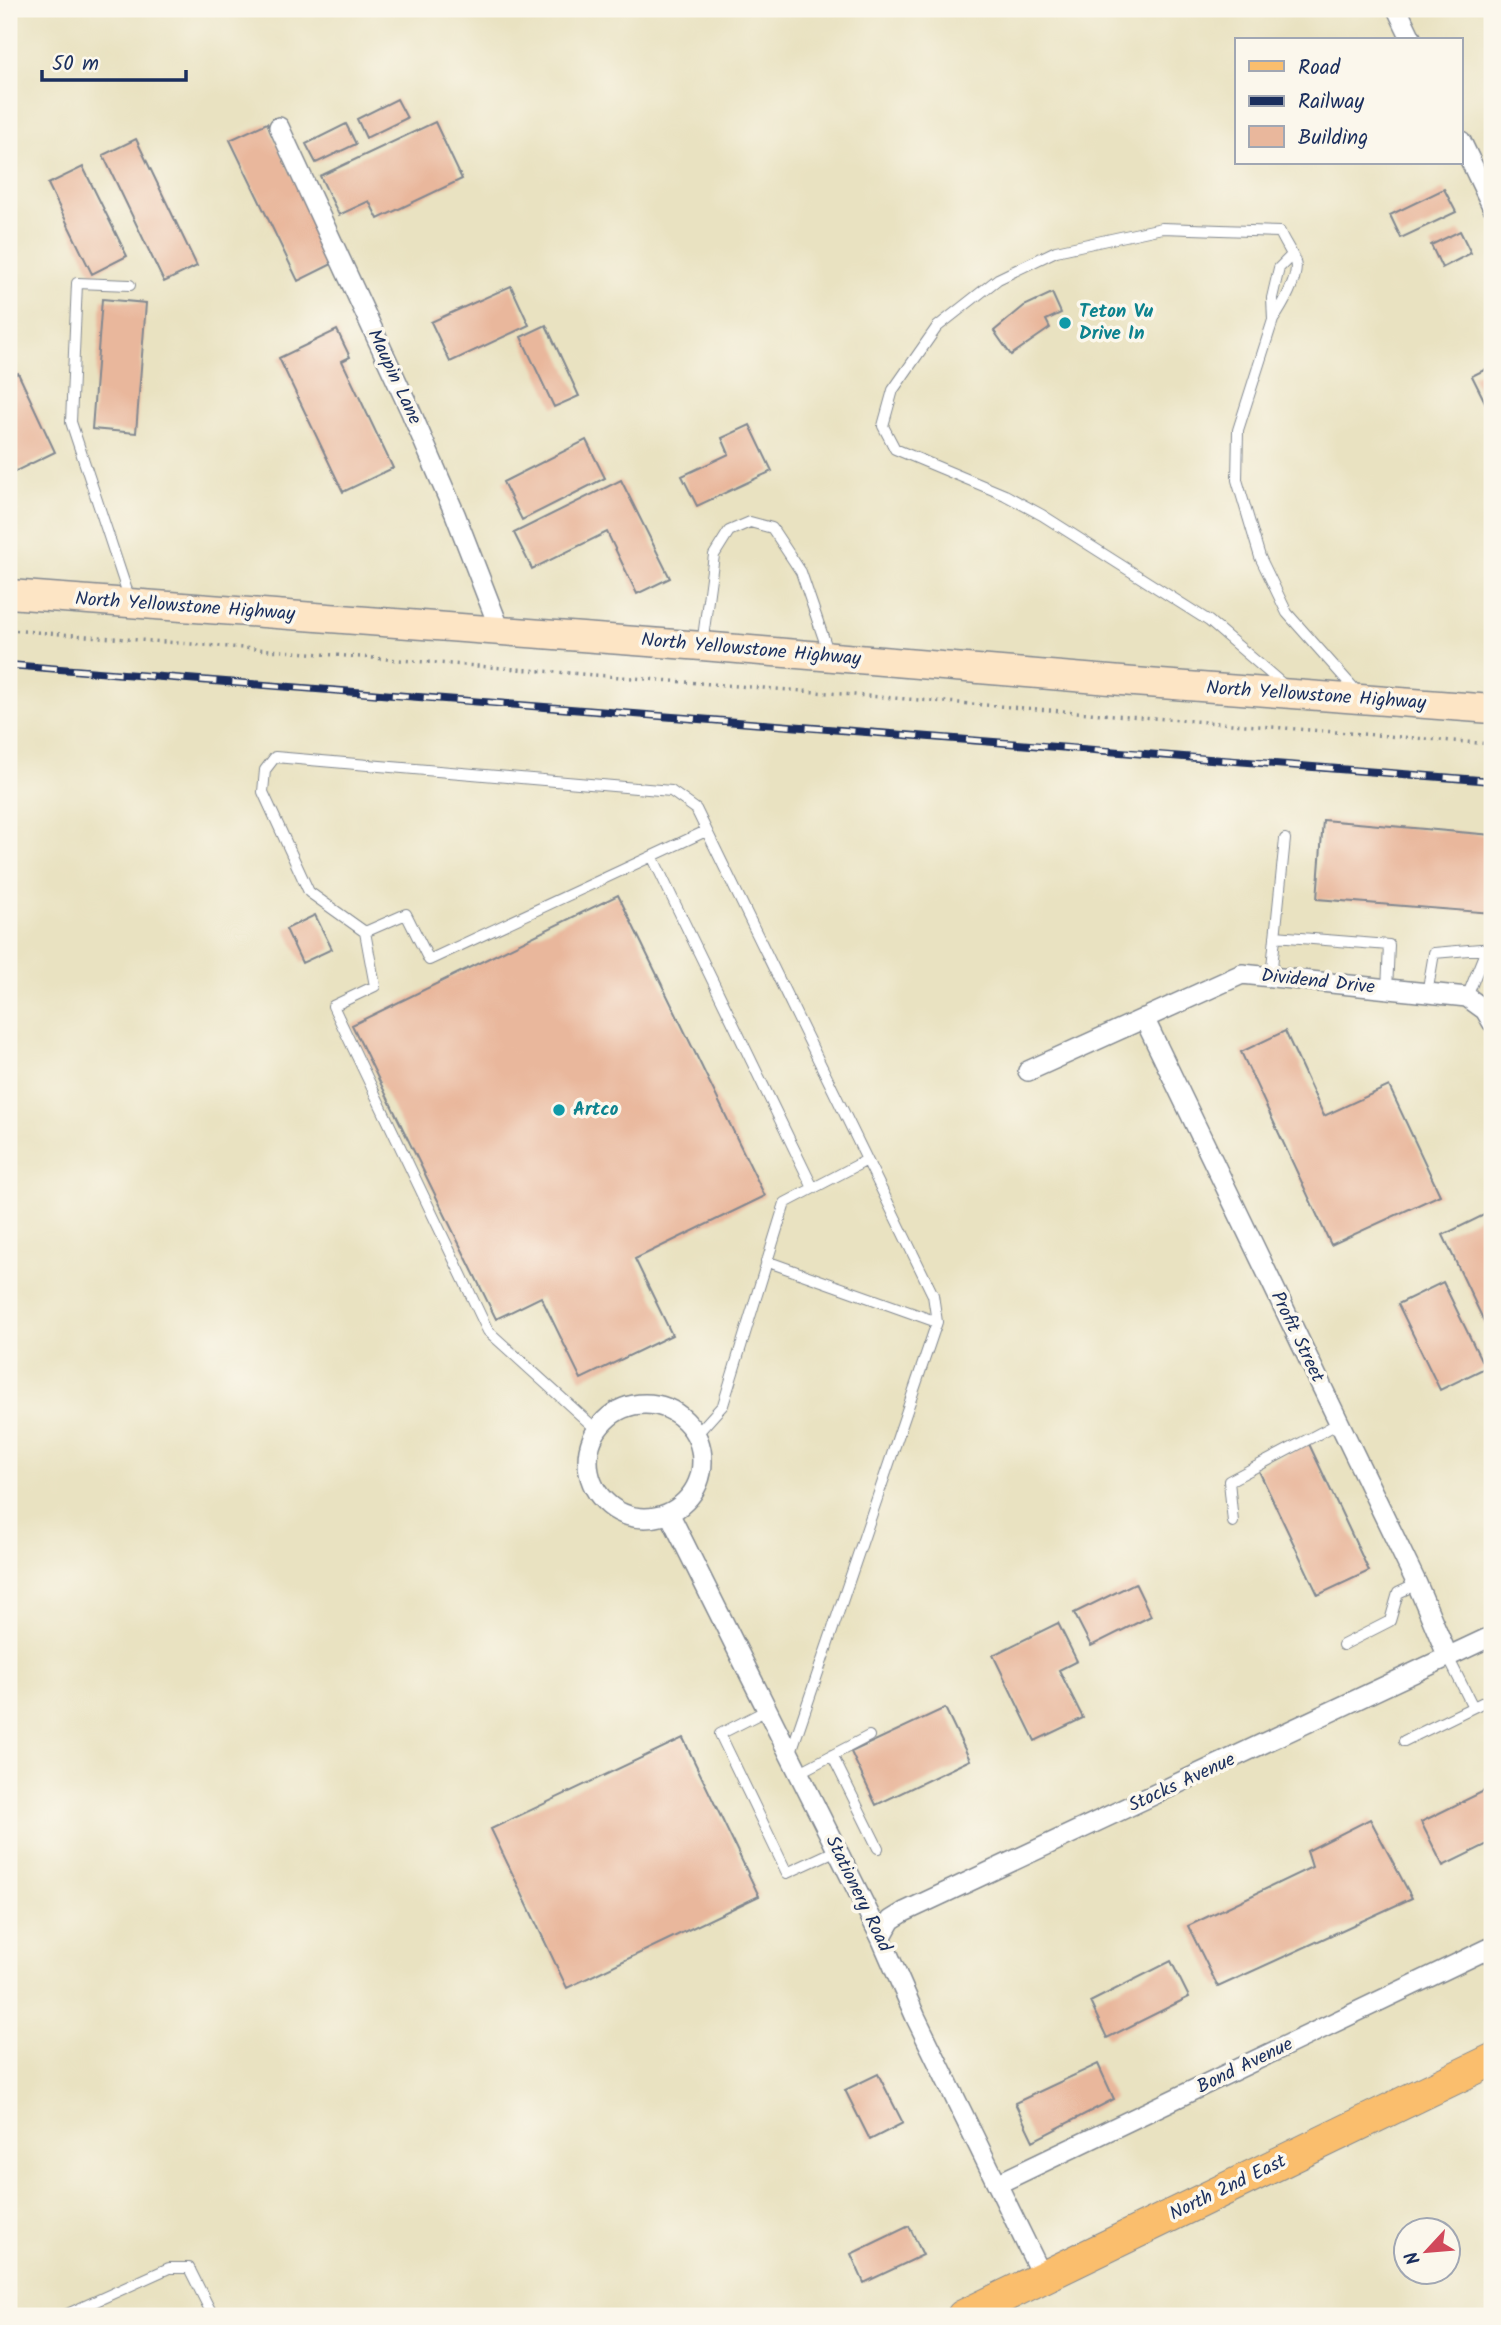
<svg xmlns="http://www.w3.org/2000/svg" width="1501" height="2325" font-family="Kalam,sans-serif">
	<rect width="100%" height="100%" fill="#fbf7ec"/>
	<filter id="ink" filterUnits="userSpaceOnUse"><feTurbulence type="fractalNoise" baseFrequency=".0143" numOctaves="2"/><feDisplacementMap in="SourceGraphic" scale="14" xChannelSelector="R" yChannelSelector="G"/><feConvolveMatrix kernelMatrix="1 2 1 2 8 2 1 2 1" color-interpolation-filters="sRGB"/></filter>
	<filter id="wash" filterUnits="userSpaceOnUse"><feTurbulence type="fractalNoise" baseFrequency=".00686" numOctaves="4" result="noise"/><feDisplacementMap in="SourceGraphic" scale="28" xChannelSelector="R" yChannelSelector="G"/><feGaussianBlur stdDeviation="1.57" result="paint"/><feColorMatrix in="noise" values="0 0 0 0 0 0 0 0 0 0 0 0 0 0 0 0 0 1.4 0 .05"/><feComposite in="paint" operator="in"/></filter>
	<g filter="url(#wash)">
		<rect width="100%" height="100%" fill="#e9e2c1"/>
		<g id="blocks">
			<!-- building -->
			<path fill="#e9b79c" d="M397 99 407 118 366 138 357 119Z
				M435 122 462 179 378 219 369 201 339 215 320 176Z
				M267 123 334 263 298 281 230 140Z
				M346 124 356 144 316 163 306 144Z
				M136 139 197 266 164 282 103 155Z
				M83 167 127 256 92 274 48 184Z
				M1444 189 1456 212 1401 238 1390 215Z
				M1460 231 1471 253 1442 268 1431 245Z
				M511 286 529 325 450 362 431 322Z
				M1052 293 1061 313 1046 320 1050 328 1011 355 994 331 1024 306Z
				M102 299 146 303 136 433 92 429Z
				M546 325 579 396 554 407 521 337Z
				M337 330 350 357 342 361 393 468 343 492 279 358Z
				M1492 366V416L1472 376Z
				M18 373 55 452 12 473 9 466V377Z
				M750 425 772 471 697 506 682 476 729 454 722 438Z
				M586 440 605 478 522 520 503 482Z
				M621 480 670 578 637 594 607 532 532 569 514 533Z
				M1323 820 1492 835V913L1317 899Z
				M618 895 765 1196 635 1259 672 1335 581 1379 541 1297 496 1319 352 1025Z
				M315 915 332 949 302 963 286 929Z
				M1285 1031 1324 1116 1389 1086 1440 1195 1331 1245 1241 1052Z
				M1492 1211V1338L1443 1235Z
				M1443 1282 1485 1368 1440 1390 1398 1304Z
				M1309 1444 1369 1571 1318 1595 1258 1469Z
				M1135 1583 1151 1616 1091 1646 1074 1613Z
				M1058 1623 1077 1661 1059 1670 1083 1718 1035 1741 993 1655Z
				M945 1708 970 1760 876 1805 851 1752Z
				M683 1738 759 1896 567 1988 491 1829Z
				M1492 1787V1842L1443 1866 1421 1822Z
				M1370 1819 1412 1898 1218 1987 1188 1926 1312 1867 1307 1851Z
				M1171 1961 1189 1997 1107 2038 1090 2002Z
				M1098 2064 1114 2099 1033 2141 1015 2103Z
				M878 2074 903 2123 870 2140 845 2090Z
				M909 2226 923 2255 864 2283 851 2254Z"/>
		</g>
	</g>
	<g filter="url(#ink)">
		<use href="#blocks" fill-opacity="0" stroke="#828890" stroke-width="2"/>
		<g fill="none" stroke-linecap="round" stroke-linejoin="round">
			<defs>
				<path id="service" d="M1291 256 1279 268 1272 298 1273 320 1238 430 1237 480 1260 557 1287 613 1359 694
					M130 285 77 283 71 422 130 600
					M1273 320C1281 308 1300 277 1295 262 1294 256 1283 240 1280 232L1162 228 1056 251 998 279 937 327 893 390 883 426 895 449 1005 495 1042 515 1209 621 1286 687
					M702 645 714 555 729 531 750 522 772 528 801 572 829 654
					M652 856 813 1188
					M365 932 406 914 429 960 706 831
					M1275 936 1389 945 1387 990
					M1271 977 1285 839
					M1427 994 1434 953 1492 948
					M1467 997 1487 947
					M766 1261 937 1322
					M597 1430 488 1331 333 1006 375 986 365 932 309 892 263 792 265 770 275 757 671 791 696 809 933 1295 937 1322 790 1755
					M696 1435 723 1405 785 1203 867 1160
					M1233 1522 1229 1481 1339 1423
					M1343 1645 1390 1621 1398 1593 1417 1584
					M1448 1657 1473 1707
					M767 1710 720 1734 787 1873 837 1850
					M1404 1741 1492 1698
					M832 1755 878 1848
					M798 1773 869 1736
					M63 2316 169 2268H189L213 2316"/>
				<path id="minor" d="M1397 9 1412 40
					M279 127 410 410 455 514 500 630
					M1461 141 1492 206
					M1144 1018 1417 1584 1448 1657
					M1028 1071 1242 974 1467 997 1485 1010 1492 1022
					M588 1461a57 57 0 1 1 114 0a57 57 0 1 1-114 0Z
					M669 1513 881 1938 916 2018 1043 2278
					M881 1938 891 1920 904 1912 1492 1636
					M997 2184 1492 1947"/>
				<path id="secondary" d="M9 594 702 646 1134 682 1492 709"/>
				<path id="primary" d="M963 2316 1492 2060"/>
			</defs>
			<!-- service casing -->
			<use href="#service" stroke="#828890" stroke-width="12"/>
			<!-- minor casing -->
			<use href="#minor" stroke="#828890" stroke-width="22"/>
			<!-- secondary casing -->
			<use href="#secondary" stroke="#828890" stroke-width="31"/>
			<!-- primary casing -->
			<use href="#primary" stroke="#828890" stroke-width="34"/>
			<!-- path -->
			<path stroke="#828890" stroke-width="3.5" stroke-dasharray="2 5" stroke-linecap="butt" d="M9 630 1492 744"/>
			<!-- service -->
			<use href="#service" stroke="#fff" stroke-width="10"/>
			<!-- minor -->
			<use href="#minor" stroke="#fff" stroke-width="19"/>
			<!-- secondary -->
			<use href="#secondary" stroke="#fde5c5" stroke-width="28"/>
			<!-- primary -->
			<use href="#primary" stroke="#fabe6d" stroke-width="32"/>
			<defs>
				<path id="rail" d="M9 665 1492 781"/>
			</defs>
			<!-- rail casing -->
			<use href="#rail" stroke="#1b2f5e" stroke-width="8"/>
			<!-- rail -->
			<use href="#rail" stroke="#fbf7ec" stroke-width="5" stroke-dasharray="16" stroke-linecap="butt"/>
		</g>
	</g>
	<!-- markers -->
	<g fill="#0f9aa8" stroke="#fbf7ec" stroke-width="2.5">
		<circle cx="1065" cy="323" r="7"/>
		<circle cx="559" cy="1110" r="7"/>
	</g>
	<g text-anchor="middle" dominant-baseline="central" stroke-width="7" stroke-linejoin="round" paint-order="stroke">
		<!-- culture labels -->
		<g font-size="19" font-weight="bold" fill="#0d838f" stroke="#fbf7ec" text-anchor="start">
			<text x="1079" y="312">Teton Vu<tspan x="1079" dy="22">Drive In</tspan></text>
			<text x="573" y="1110">Artco</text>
		</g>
		<!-- street labels -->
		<g font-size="19" fill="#1b2f5e" stroke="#fbf7ec">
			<text transform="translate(394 377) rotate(65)">Maupin Lane</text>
			<text transform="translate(185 607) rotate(4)">North Yellowstone Highway</text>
			<text transform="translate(751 650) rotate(5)">North Yellowstone Highway</text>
			<text transform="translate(1316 696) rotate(4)">North Yellowstone Highway</text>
			<text transform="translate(1318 982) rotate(6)">Dividend Drive</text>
			<text transform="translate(1297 1337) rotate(64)">Profit Street</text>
			<text transform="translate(1182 1783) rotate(-25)">Stocks Avenue</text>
			<text transform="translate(858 1894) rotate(64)">Stationery Road</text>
			<text transform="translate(1245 2066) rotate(-26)">Bond Avenue</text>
			<text transform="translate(1228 2188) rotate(-26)">North 2nd East</text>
		</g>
	</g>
	<!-- margin -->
	<rect width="1501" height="2325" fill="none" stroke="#fbf7ec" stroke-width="35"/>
	<!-- legend -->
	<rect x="1235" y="38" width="228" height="126" fill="#fbf7ec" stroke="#a1a7b3" stroke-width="2"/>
	<rect x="1249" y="61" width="35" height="10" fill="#fabe6d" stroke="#a1a7b3" stroke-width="2"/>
	<text x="1298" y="74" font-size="21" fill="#1b2f5e">Road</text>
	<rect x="1249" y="96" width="35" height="10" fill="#1b2f5e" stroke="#a1a7b3" stroke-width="2"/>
	<text x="1298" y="108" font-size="21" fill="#1b2f5e">Railway</text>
	<rect x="1249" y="126" width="35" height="21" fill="#e9b79c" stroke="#a1a7b3" stroke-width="2"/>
	<text x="1298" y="144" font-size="21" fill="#1b2f5e">Building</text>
	<!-- north arrow -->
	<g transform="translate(1427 2251) rotate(244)"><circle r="33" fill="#fbf7ec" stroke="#a1a7b3" stroke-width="2"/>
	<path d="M0-5L12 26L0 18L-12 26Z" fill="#d1495b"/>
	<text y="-10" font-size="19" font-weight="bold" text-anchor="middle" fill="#1b2f5e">N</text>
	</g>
	<!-- scale -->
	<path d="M42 70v10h144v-10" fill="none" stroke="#1b2f5e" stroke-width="3.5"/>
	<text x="52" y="70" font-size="21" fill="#1b2f5e" stroke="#fbf7ec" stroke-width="5" paint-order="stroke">50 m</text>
</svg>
